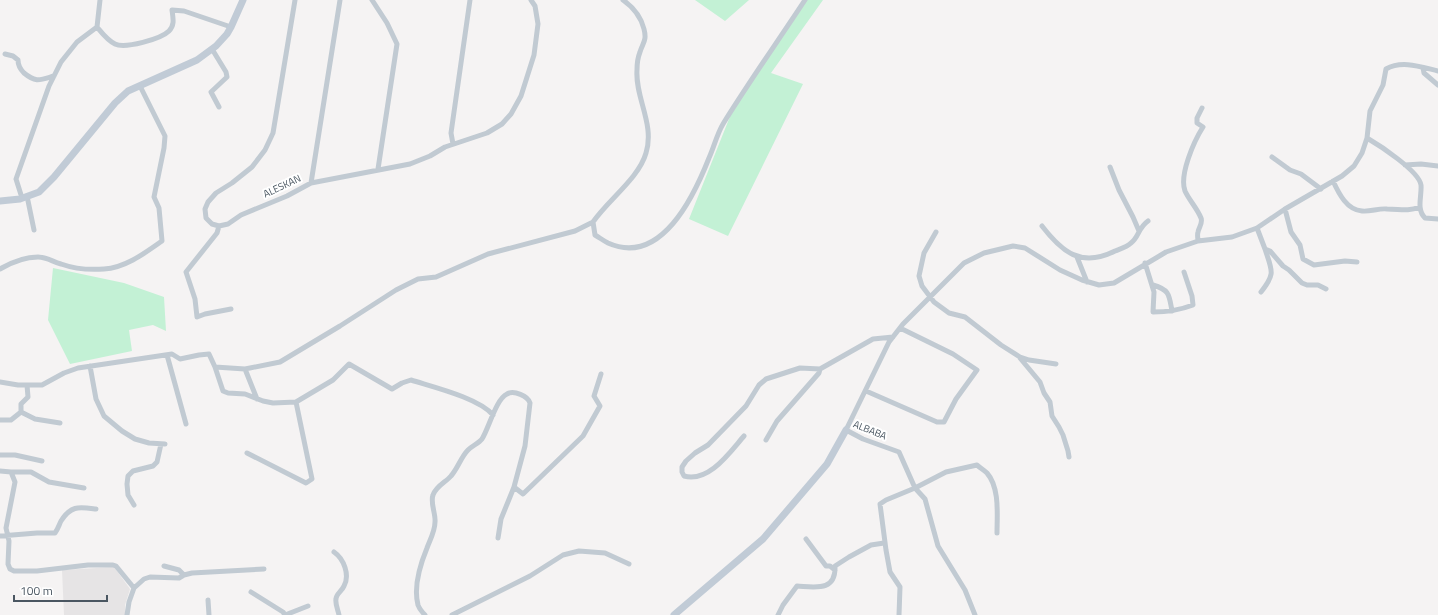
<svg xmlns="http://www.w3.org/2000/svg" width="1438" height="615" font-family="'Titillium Web',sans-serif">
	<rect width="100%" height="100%" fill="#f5f3f3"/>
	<!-- education -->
	<path fill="#e6e4e5" d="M114 567 130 589 125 605V615H64L62 570Z"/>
	<!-- green -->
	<path fill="#c3f1d5" d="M695 0H749L725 21Z
		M803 0H823L771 73 803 84 728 236 689 219 737 99Z
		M53 268 124 283 164 297 166 331 153 325 129 330 132 351 70 364 48 320Z"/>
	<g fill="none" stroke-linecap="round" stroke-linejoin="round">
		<!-- street -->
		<path stroke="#c1cad2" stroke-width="5" d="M100 0 97 27C102 33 107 40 115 44 125 49 161 39 169 31 175 25 173 18 172 10L184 11 231 27
			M295 0 273 133 265 150 252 167 232 183 216 193 208 202 205 209 206 218 212 224 219 226 228 224 241 215 287 196 311 183 410 164 430 156 445 147 487 133 502 124 511 114 521 96 534 55 538 24 535 6 531 0
			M372 0 387 23 397 44 378 169
			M623 0C633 7 641 17 644 29 647 41 643 42 640 52 638 57 637 64 637 70 635 98 655 124 646 153 639 178 608 200 593 222L595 235C600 238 604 241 608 243 661 267 694 196 709 158 714 147 717 134 723 124 749 82 778 41 805 0
			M212 49 226 72 227 77 211 92 219 107
			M5 54 13 56 18 60C18 66 20 69 24 73 36 83 40 80 54 76
			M1423 68 1424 73 1438 85
			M1367 138C1379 145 1419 171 1421 185 1422 196 1416 209 1425 218L1438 219
			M453 144 451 133 470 0
			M1272 157 1290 170 1301 174 1321 189
			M1405 165 1421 164 1438 166
			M1110 167 1119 190 1133 217 1139 231
			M1333 181C1339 194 1347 210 1362 211 1370 212 1379 208 1387 209 1401 209 1406 212 1420 207
			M311 183 340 0
			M27 196 34 230
			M22 198 16 179 49 86 61 62 77 42 97 27
			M1285 209 1291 232 1300 245 1303 259 1314 265 1345 261 1357 262
			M219 226 217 233 186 272 195 299 197 317 205 314 231 309
			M1042 226C1062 252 1081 268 1115 251 1120 249 1127 247 1131 243 1139 237 1138 228 1148 221
			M1257 228 1265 249 1270 251 1283 266 1289 270 1302 283 1307 285H1318L1326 289
			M936 232 924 253 919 276 922 286 934 302 949 313 965 317 1001 345 1020 357 1029 360 1056 364
			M1198 241C1198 239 1197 235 1198 232 1199 227 1203 223 1201 218 1197 208 1189 200 1185 191 1179 175 1194 141 1203 127L1197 123V118L1202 108
			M1077 257 1087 282
			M1145 263 1154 292 1153 312C1167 312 1180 310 1193 305L1192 296 1184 272
			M0 269C12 262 24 257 38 257 47 257 53 262 61 264 75 269 90 270 104 269 125 268 145 253 162 241L159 208 154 197 164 148 165 136 140 86
			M1153 285C1170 290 1169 295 1172 311
			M1261 292C1276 273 1272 271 1265 249
			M167 355 186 424
			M1020 358 1040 382 1044 393 1050 402 1052 416 1059 427 1063 435 1068 451 1069 457
			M90 366 96 399 104 416 122 431 135 439 149 443 165 444
			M215 367 245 369 280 362 340 326 396 290 418 279 436 277 488 254 575 231 593 222
			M245 369 257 399
			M0 382 18 385H42L64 373 78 368 172 354 180 359 199 355 209 354 215 367 223 391 228 393 245 394 263 401 273 403 296 402 333 380 349 364 392 389 402 383 411 380C433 387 479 398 493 415
			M866 391 937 422H944L956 399 977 370 953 354 900 328
			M21 412 35 419 60 423
			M0 420H11L21 412V404L28 397 27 385
			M744 436C730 452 709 483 684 476L682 472V467L686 461 695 453 708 445 746 406 759 385 766 379 800 368 820 369 873 339 893 337
			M766 440 777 421 819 373 820 369
			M247 453 306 483 312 479 296 402
			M0 455H15L42 461
			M0 471 11 472 15 482 6 528 9 541 8 564 10 569 14 571H37L88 565H113L116 566 134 588 129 602 127 615
			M11 472H31L49 482 84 488
			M134 505 128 495 127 484 128 476 133 471 153 466 157 462 161 444
			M0 536 37 533H55C58 529 59 525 61 521 71 505 79 507 96 509
			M498 538 501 519 514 487
			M806 539 826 566H830L835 570
			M334 552C344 559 350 575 344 586 342 591 336 594 336 599 335 604 338 610 339 615
			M164 566 179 570 184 575
			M134 588 144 579 150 577 179 578 184 575 192 573 264 569
			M251 592 283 612 285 615 308 606
			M208 600 209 615
			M425 615C422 612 419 608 418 605 413 586 420 565 427 548 430 540 435 531 435 522 436 514 430 503 433 495 436 486 446 482 451 476 458 468 461 457 468 450 472 446 479 443 482 439 489 428 496 399 507 394 514 390 528 396 530 403L525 446 514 487 523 494 583 436 600 406 594 396 601 374
			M452 615 530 576 563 555 579 551 605 553 629 564
			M778 615 783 605 797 586C815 587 836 592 835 566L849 557 871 545 884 543
			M899 615 900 587 890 572 886 550 880 504 886 500 915 488 899 452 863 439 846 430 889 342 903 324 964 263 984 253 1013 246 1025 248 1060 270 1082 280 1099 285 1114 283 1166 252 1198 241 1232 237 1257 228 1285 209 1342 176 1354 166 1362 153 1367 138 1370 111 1383 85 1386 69C1402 60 1421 67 1438 71
			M975 615 965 590 938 546 925 499 915 488 946 472 977 465C980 468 984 470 987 473 1000 488 997 515 997 533"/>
		<!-- secondary -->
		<path stroke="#c1cbd6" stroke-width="7" d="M0 201 20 199 39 192 54 177 115 103 128 91 197 60 216 46 227 34 231 27 243 0
			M674 615 763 539 827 464 846 430"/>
	</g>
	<g text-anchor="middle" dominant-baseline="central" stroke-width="4" stroke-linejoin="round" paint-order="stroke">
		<!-- street labels -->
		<g font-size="10" fill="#4a5661" stroke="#fff">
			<text transform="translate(282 186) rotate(-25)">ALESKAN</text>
			<text transform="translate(870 430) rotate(22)">ALBABA</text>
		</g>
	</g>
	<!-- scale -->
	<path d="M14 595v6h93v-6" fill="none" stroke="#4a5661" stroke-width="2"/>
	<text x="20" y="595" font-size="12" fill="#4a5661" stroke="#ffffff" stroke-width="3" paint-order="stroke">100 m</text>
</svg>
